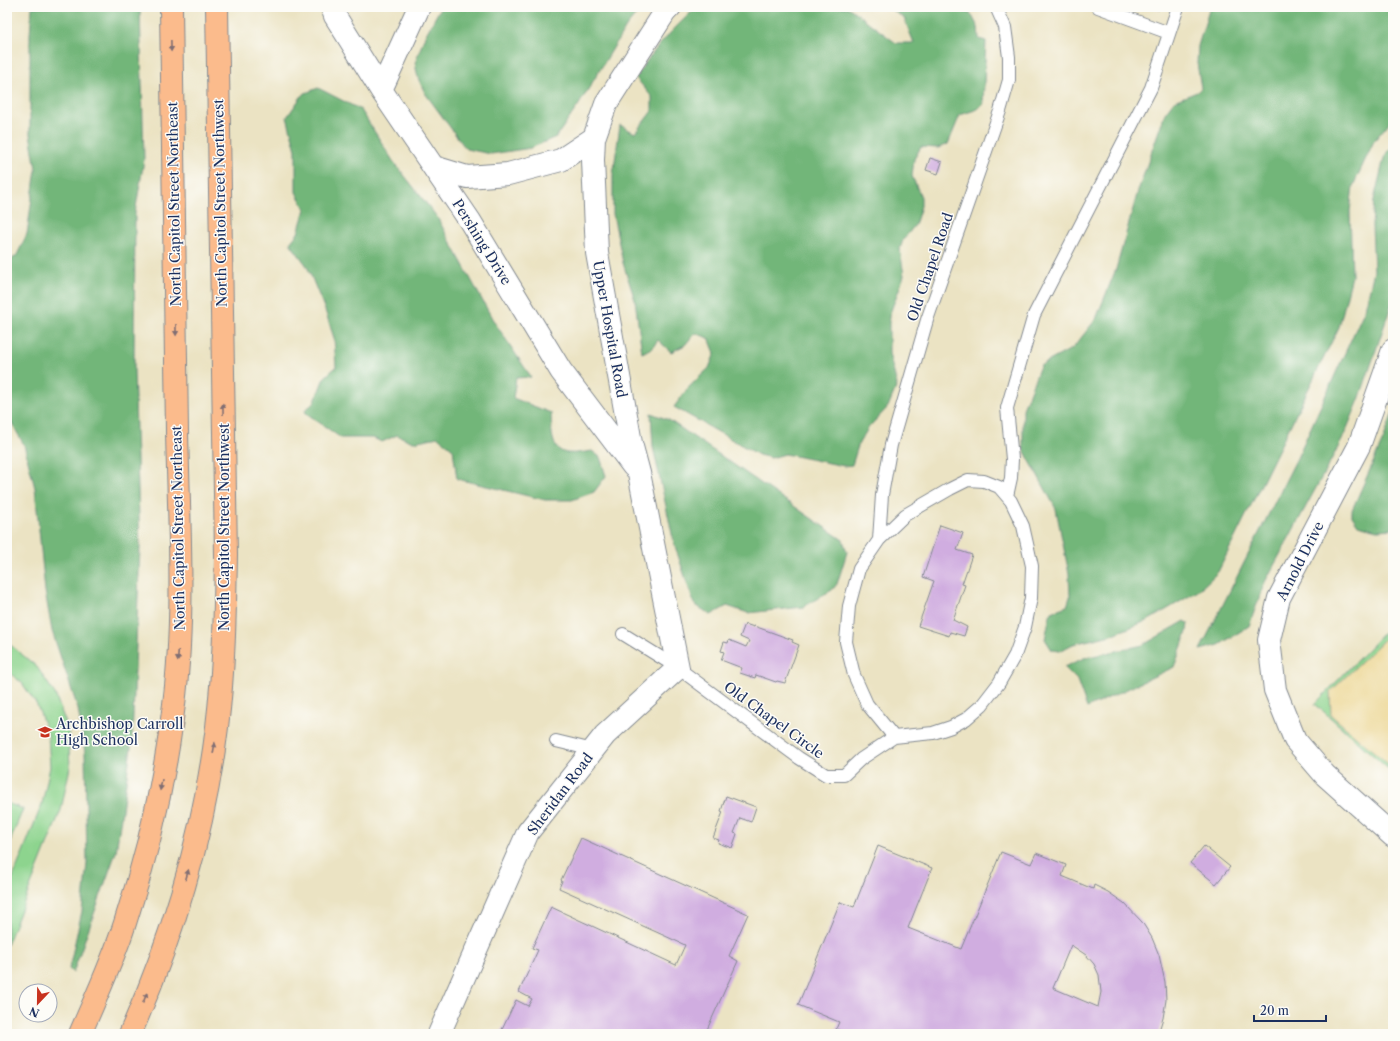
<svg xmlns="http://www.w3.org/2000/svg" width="1400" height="1041" font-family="'Libre Caslon Text',serif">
	<rect width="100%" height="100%" fill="#fdfcf7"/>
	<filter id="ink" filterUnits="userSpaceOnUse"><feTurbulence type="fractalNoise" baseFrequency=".025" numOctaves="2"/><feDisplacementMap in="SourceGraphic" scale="8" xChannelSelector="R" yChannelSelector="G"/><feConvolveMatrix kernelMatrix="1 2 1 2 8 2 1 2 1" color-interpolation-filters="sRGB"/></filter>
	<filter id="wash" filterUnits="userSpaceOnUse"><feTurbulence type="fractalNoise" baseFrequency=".012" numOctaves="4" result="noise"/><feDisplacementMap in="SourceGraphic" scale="16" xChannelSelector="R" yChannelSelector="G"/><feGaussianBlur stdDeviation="0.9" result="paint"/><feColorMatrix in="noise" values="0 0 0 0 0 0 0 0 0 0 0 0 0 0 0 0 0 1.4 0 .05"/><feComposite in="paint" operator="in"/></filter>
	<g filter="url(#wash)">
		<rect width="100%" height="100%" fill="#ebe3c3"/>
		<!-- green -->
		<path fill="#8dd48e" stroke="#548276" d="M1393 623V773L1315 704Z
			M7 642 37 667 55 694 68 729 70 767 61 810 7 945V892L42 804 50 767 48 735 37 705 22 683 7 671Z
			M7 803 23 809 7 849Z"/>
		<!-- forest -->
		<path fill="#72b679" stroke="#46726c" d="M32 7H140L144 160 135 213 134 370 140 547 132 741 116 852 73 973 69 969 82 911 87 863 85 753 78 709 52 631 45 591 35 488 24 445 7 414V261H10L17 255 27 234 36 169 30 134V35Z
			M441 7H642L626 27 578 106 556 137 531 148 491 154 466 149 425 93 418 78 415 63 425 36Z
			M697 7H848L896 43H914L904 18 892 10V7H952L971 14 978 27 979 39 986 41 983 104 978 109 960 115 948 144 938 148 921 147 914 159 912 176 921 197V206L915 225 903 240 900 249 904 276 889 316V353L897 385 888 407 869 427 859 443 852 465 844 466 785 454 771 458 759 455 674 407 688 388 709 368 715 353 709 338 695 333 685 345 671 352 658 340 652 348 642 353 635 300 623 263 613 214V175L620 125 635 133 652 111V97L636 78C651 51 674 28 697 7Z
			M1210 7H1393V118L1374 141 1353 186 1350 211 1352 276 1339 327 1218 572 1198 591 1149 620 1111 635 1073 644 1060 651 1052 650 1045 639 1050 615 1053 611 1067 606 1070 597 1069 574 1056 509 1023 448V409L1040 366 1073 348 1096 319 1116 269 1138 191 1165 113 1174 101 1197 92 1201 88 1197 63 1198 46Z
			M318 88 361 110 393 161 437 217 493 320 531 377 516 378 513 398 551 413C552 427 549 450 567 453 575 454 585 452 592 451L600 457 606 476 594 492 572 500H545L457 479 453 449 438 437 413 442 397 435 382 442 373 438H341L306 413 305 410 314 403 324 378 336 367 334 338 325 310 307 266 290 243 298 233 305 209 296 192V150L287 117 303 94Z
			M1393 145V300L1359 400 1342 440 1265 582 1249 626 1219 645 1200 650 1297 458 1365 309 1374 271 1372 225 1374 200 1384 158Z
			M1393 412V529L1377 530 1358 525 1352 516V510L1384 438Z
			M651 413 669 420 843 540 847 552 837 584 832 590 803 607 748 613 727 606 711 615 694 604 674 543 653 447Z
			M1185 621 1188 623 1187 632 1174 667 1087 708 1077 680 1064 667 1084 658 1143 645Z"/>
		<!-- sand -->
		<path fill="#eeda9e" stroke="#84847e" d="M1393 631V768L1331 715 1330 692Z"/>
		<g id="blocks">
			<!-- building -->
			<path fill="#d0ade0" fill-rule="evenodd" d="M1149 7H1160L1159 10Z
				M7 109H8L10 199H7Z
				M930 158 942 162 938 174 926 170Z
				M940 525 963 533 957 550 972 555 962 584 965 585 953 620 967 627 964 636 950 632 949 636 918 626 934 581 923 577Z
				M745 624 754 627V626L793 640 792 642 799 645 785 683 777 681 776 682 756 675 755 678 740 673 742 668 721 660 724 652 721 651 724 642 728 643 729 640 746 647 749 641 740 637Z
				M726 796 756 807 751 822 740 818 734 833 737 834 732 848 718 843 719 840 713 838 723 812 721 811Z
				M581 838 748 914 729 956 738 961 705 1034H500L516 1000 528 1006 532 999 519 992 538 950 532 948 551 907 676 965 685 945 559 888 562 881 561 880Z
				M878 846 932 868 908 928 961 949 1001 852 1031 864 1036 853 1066 865 1062 876 1093 889 1094 885 1108 892 1124 903 1142 922 1152 938 1159 955 1165 982 1166 1000 1163 1018 1158 1034H849L836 1029 839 1022 798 1005 840 902 854 907ZM1071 945 1086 955 1094 964 1099 975 1101 992 1098 1007 1053 988Z
				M1204 846 1230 867 1216 884 1190 863Z"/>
		</g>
	</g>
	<g filter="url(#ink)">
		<use href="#blocks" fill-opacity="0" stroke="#838990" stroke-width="1"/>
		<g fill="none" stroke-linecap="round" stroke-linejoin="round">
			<defs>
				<path id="service" d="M1098 7 1169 33
					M1007 496 1011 478 1012 459 1007 408 1034 315 1151 88 1178 7
					M879 540 882 495 891 445 927 320 1000 111 1009 80V57L1005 27 996 7
					M623 634 678 668 799 758 826 775H844L861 759 894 737 933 733 951 727 966 719 982 705 999 683 1015 655 1025 627 1031 598 1032 566 1023 526 1011 501 999 487 984 481 968 480 950 489 905 515 879 540 859 569 849 606 846 642 854 675 867 704 894 737
					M556 741 593 750"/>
				<path id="minor" d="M332 7 335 16 381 90 470 221 561 371 633 466
					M381 90 419 7
					M434 167 467 177 508 174 561 160 594 138
					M1393 350 1359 446 1279 598 1269 640 1275 690 1295 740 1325 775 1393 836
					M439 1034 528 832 605 735 678 668 639 473 631 443 597 253 593 160 594 138 606 104 665 12 670 7"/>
				<path id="primary" d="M80 1034C96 997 113 961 125 923 147 856 163 788 172 719 186 624 179 527 177 431 175 290 173 148 171 7
					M130 1034C173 937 204 833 217 727 224 670 225 613 226 555L217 7"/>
			</defs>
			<!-- service casing -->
			<use href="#service" stroke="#838990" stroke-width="14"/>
			<!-- minor casing -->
			<use href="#minor" stroke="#838990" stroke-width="24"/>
			<!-- primary casing -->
			<use href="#primary" stroke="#838990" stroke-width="24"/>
			<!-- service -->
			<use href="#service" stroke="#fff" stroke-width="12"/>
			<!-- minor -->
			<use href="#minor" stroke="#fff" stroke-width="22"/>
			<!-- primary -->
			<use href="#primary" stroke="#fbbb8c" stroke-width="22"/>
		</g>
		<!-- one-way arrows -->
		<defs><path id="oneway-solid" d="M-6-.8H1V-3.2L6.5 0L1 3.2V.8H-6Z"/></defs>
		<g fill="#806e73">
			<use href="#oneway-solid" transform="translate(171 46) rotate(89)"/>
			<use href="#oneway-solid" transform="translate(176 330) rotate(89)"/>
			<use href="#oneway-solid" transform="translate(223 409) rotate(-91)"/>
			<use href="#oneway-solid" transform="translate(178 656) rotate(93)"/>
			<use href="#oneway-solid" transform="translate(214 748) rotate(-81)"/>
			<use href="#oneway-solid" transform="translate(161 785) rotate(100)"/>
			<use href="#oneway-solid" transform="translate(187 875) rotate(-74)"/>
			<use href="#oneway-solid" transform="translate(145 998) rotate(-68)"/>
		</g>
	</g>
	<!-- icons -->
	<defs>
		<symbol id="school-bare" viewBox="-9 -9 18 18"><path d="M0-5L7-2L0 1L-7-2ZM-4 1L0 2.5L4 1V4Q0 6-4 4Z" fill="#c8321e" stroke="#fdfcf7" stroke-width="2.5" paint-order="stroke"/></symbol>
	</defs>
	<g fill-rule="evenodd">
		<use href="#school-bare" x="35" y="722" width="20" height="20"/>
	</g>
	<g text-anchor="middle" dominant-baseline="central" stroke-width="3" stroke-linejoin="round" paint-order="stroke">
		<!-- street labels -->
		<g font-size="14" fill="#1b2f5e" stroke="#fdfcf7">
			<text transform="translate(220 203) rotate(-91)">North Capitol Street Northwest</text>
			<text transform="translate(174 204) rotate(-91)">North Capitol Street Northeast</text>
			<text transform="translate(482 242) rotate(58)">Pershing Drive</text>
			<text transform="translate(930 267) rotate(-71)">Old Chapel Road</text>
			<text transform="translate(610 329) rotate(80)">Upper Hospital Road</text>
			<text transform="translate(224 527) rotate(-90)">North Capitol Street Northwest</text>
			<text transform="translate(178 528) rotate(-91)">North Capitol Street Northeast</text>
			<text transform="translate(1300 561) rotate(-63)">Arnold Drive</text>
			<text transform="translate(774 720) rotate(36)">Old Chapel Circle</text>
			<text transform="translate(560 794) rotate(-53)">Sheridan Road</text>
		</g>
		<!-- poi labels -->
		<g font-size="14" fill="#1b2f5e" stroke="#fdfcf7" text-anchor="start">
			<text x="56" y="724">Archbishop Carroll<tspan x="56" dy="16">High School</tspan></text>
		</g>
	</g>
	<!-- margin -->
	<rect width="1400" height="1041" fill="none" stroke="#fdfcf7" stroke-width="24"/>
	<!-- north arrow -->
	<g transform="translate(38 1003) rotate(202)"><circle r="19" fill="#fdfcf7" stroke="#a3aaba"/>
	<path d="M0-3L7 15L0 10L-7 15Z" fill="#c8321e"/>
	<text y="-6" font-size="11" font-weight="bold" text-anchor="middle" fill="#1b2f5e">N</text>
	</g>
	<!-- scale -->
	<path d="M1254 1015v6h72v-6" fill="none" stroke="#1b2f5e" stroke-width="2"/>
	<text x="1260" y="1015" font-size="12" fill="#1b2f5e" stroke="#fdfcf7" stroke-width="3" paint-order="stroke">20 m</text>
</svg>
